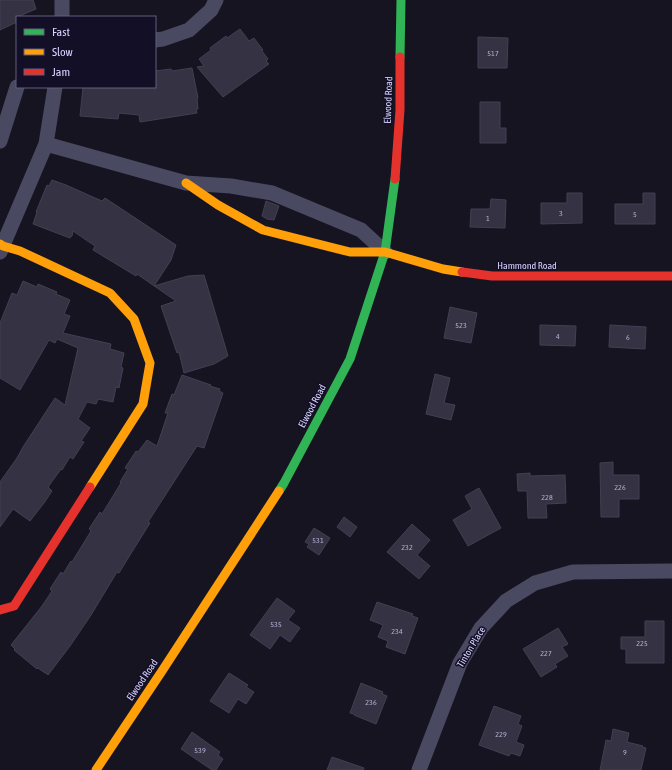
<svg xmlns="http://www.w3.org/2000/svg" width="672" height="770" font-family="'Asap Condensed',sans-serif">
	<rect width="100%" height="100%" fill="#161421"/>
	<!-- building -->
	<path fill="#343243" stroke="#433f54" d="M0 0H33L36 9 17 17V22L0 30Z
		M240 29 249 41 254 38 263 50 262 51 268 59 266 61 269 64 223 97 197 67 204 66 199 59 211 50 210 48 226 36 227 38Z
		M478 37 508 38 507 68H478Z
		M192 68 198 98 197 99 198 109H196L197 113 140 122 139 115 119 113 118 119 80 116 83 87H155V71L171 69 172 71Z
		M480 102H500V128H506V143H480Z
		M52 180 66 185 102 201 105 198 176 245 171 260 154 286 188 276 204 275 228 356 214 364 184 373 179 352 177 353 161 306 176 301 137 274 136 276 93 250 95 246 73 231 72 236H71L70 238 33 224 37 212H36L47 185 49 186Z
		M567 193H582V223L541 224V203H567Z
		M643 193H655V224H615V204H643Z
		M491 199 506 200 505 228 470 227 471 209H490Z
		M266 201 279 206 274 220 267 219 262 216Z
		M23 281 37 287 38 284 57 292 56 294 70 300 64 314 70 316 63 333 111 344 110 349 124 353 121 367 123 368 119 388 116 387 113 402 98 399 96 404 87 402 78 419 90 428 81 441 84 442 73 459 70 457 62 470 61 469 48 487 52 491 44 503 30 521 13 509 0 527V482L17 458 23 447 55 398 65 405 78 348 57 339 55 343 49 340 20 390 0 378V323L12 293 17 295Z
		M450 307 477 313 471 343 444 338Z
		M540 325 576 326 575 346 540 345Z
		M610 325 646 327 645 349 609 347Z
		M435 374 450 378 444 403 455 405 451 420 426 414Z
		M182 375 211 385 210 386 220 389 219 391 223 393 204 448 197 446 148 522 150 523 130 555 119 573 117 572 91 615 70 646 51 671 48 675 46 673H45L38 668 37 669 14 650 15 649 11 645 42 606 52 591 50 589 61 572 63 574 71 561 72 562 91 531 89 529 100 512 102 514 121 483 120 482 128 469 125 468 136 451 138 452 147 440 157 446 168 413H165L172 394 174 395Z
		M613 462V475H639V499H619V517H601L600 463Z
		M530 473V476L565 475 566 503 546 504 547 518H528L527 491H518L517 474Z
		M479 488 501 528 468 546 453 520 472 509 465 496Z
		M344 517 357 527 350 537 337 527Z
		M412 524 430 540 417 555 430 566 419 579 387 552Z
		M314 528 330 538 319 555 307 547 309 544 305 542Z
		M277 598 295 611 288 620 300 628 290 642 280 635 270 649 250 635Z
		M377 602 413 614 412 616 418 618 405 654 386 647 388 641 378 637 383 625 370 620Z
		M645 621H664V663H626V649H621V637H645Z
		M558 628 568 644 562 647 568 656 555 664 557 667 541 677 523 649Z
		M229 673 248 685 246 687 254 692 246 704 238 699 229 713 210 701Z
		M361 683 383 692 382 694 387 696 376 724 354 715V714L350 713Z
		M494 706 521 716 518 724 522 726 516 742 524 745 520 756 511 753 509 756 479 745Z
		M613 729 629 733 627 742 643 746 642 747 646 748 641 770H600L606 740 611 741Z
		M192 732 220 752 218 755 223 759 216 770H212L181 749Z
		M332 757 364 768 363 770H327Z"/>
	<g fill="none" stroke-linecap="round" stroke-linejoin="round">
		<!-- street -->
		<path stroke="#4a4962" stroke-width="15" d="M62 17V0
			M155 40 163 39 189 30 211 10 216 0
			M0 141 17 87
			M46 144 186 183 231 186 272 193 361 230 385 252
			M0 252 46 144 55 87
			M419 770 460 663 481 628 506 601 535 583 573 572 672 571"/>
		<!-- fast -->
		<path stroke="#30b455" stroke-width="9" d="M400 57 401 0
			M279 491 284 483 350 359 385 252 395 179"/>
		<!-- slow -->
		<path stroke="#ff9f0a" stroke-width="9" d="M186 183 218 205 263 230 350 252H385L443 269 462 272
			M0 244 3 246 20 251 110 293 134 319 150 363 143 404 90 487
			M96 770 162 671 279 491"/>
		<!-- jam -->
		<path stroke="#e5322d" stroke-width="9" d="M395 179 400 110V57
			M462 272 492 276H672
			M0 610 14 606 90 487"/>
	</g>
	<g text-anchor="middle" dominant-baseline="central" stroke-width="3" stroke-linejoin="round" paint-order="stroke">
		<!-- number labels -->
		<g font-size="8" fill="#b0acd0">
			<text x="493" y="53">517</text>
			<text x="561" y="213">3</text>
			<text x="635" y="214">5</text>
			<text x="488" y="218">1</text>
			<text x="461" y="325">523</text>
			<text x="558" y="336">4</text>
			<text x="628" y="337">6</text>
			<text x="620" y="487">226</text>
			<text x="547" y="497">228</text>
			<text x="318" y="540">531</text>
			<text x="407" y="547">232</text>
			<text x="276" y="624">535</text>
			<text x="397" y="631">234</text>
			<text x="642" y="643">225</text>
			<text x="546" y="653">227</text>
			<text x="371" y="702">236</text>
			<text x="501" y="734">229</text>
			<text x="200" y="750">539</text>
			<text x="625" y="752">9</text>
		</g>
		<!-- street labels -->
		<g font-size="10" fill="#d9d4ff" stroke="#130f26">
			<text transform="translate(388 100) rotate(-88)">Elwood Road</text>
			<text x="527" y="265">Hammond Road</text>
			<text transform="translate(312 406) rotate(-62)">Elwood Road</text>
			<text transform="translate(471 647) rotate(-59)">Tinton Place</text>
			<text transform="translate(142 680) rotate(-56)">Elwood Road</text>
		</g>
	</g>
	<!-- legend -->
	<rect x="16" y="16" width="140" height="72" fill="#130f26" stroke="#625e7d"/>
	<rect x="24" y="29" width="20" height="6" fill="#30b455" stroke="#625e7d"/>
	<text x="52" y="36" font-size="12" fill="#d9d4ff">Fast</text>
	<rect x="24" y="49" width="20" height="6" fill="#ff9f0a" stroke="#625e7d"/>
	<text x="52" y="56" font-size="12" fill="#d9d4ff">Slow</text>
	<rect x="24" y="69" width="20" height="6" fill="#e5322d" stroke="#625e7d"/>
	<text x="52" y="76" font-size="12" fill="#d9d4ff">Jam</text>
</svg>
